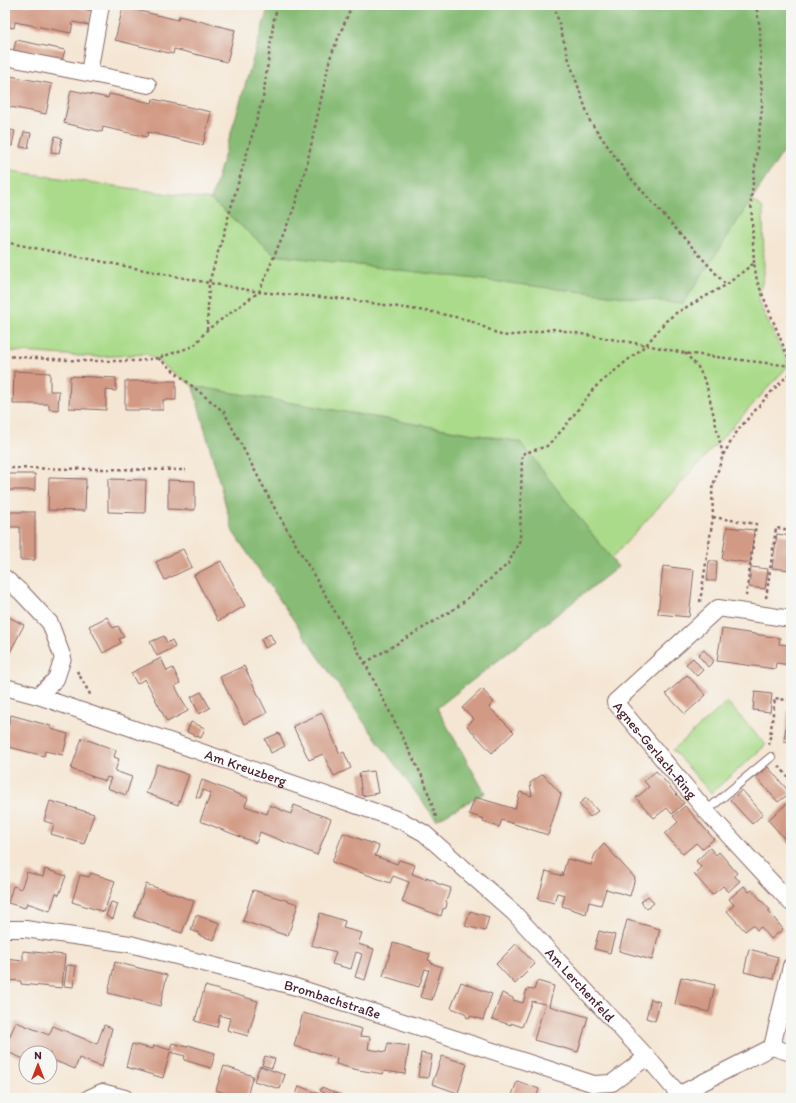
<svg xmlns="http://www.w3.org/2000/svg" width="796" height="1103" font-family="Itim,sans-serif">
	<rect width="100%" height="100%" fill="#f6f6f2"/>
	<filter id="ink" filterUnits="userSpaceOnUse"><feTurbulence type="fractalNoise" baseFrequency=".025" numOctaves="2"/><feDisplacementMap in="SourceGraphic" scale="8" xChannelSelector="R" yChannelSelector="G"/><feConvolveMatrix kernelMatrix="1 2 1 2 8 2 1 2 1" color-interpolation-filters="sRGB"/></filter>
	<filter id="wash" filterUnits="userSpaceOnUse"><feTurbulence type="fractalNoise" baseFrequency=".012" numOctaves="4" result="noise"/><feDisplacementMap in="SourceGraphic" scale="16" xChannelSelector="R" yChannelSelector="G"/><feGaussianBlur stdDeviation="0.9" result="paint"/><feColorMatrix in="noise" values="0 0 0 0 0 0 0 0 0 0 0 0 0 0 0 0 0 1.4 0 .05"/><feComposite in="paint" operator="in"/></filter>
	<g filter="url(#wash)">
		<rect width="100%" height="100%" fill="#f5e6d3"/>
		<!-- green -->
		<path fill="#aadb8a" stroke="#7a7d5a" d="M5 170 211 200 275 255 683 303 751 200 763 208 764 274 758 301 789 365 611 559 520 442 193 386 147 354 98 357 5 351Z
			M727 702 766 745 711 793 673 750Z"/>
		<!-- forest -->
		<path fill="#87bb76" stroke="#686d50" d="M269 5H791V140L683 304 275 255 211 200Z
			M193 386 520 442 618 567 437 708 485 793 436 820 363 721 233 532Z"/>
		<g id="blocks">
			<!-- building -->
			<path fill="#d29a84" d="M5 5H67L92 11 89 25 73 22 71 33 15 22 14 28 5 26Z
				M123 7 178 20 179 16 235 30 227 62 174 49 173 54 115 40Z
				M16 40 65 50 61 64 13 53Z
				M5 75 8 76 6 90H5Z
				M10 76 52 84 46 114 5 106Z
				M71 90 108 98 109 94 152 103 153 99 211 112 203 145 148 132 147 137 103 127 102 132 64 123Z
				M7 129 15 131 12 146 5 144Z
				M24 132 31 133 28 148 20 147Z
				M55 136 62 138 59 153 51 152Z
				M14 371 50 373V391H59L58 410 49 409V404H13Z
				M70 376 116 378V391L106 390V410L69 408Z
				M125 381H176V400H163V410H125Z
				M5 474H35V490H5Z
				M49 478 86 479 85 511 48 510Z
				M108 479 146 480 145 513 108 512Z
				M168 480 195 481V510L168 509Z
				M5 512H35V560H20V527H5Z
				M727 527 754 530 750 563 722 559Z
				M777 534 791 536V570L772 568Z
				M183 549 192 567 165 580 156 562Z
				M221 561 245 606 218 621 194 575Z
				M709 561H717L716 581H707Z
				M663 566 694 570 689 617 658 614Z
				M751 567 768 569 765 589 749 587Z
				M5 615 24 625 5 662Z
				M107 617 113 628 118 626 124 637 119 639 121 643 103 653 89 626Z
				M722 629 780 638 779 644 791 645V665L776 663 775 669 717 661Z
				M270 634 275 643 265 648 261 639Z
				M164 636 167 643 172 640 175 647 157 656 150 642Z
				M704 650 714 661 708 667 698 655Z
				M161 658 167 671 173 668 180 683 175 686 188 711 167 722 145 679 137 684 131 673Z
				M693 658 703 670 697 676 686 664Z
				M244 666 267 713 244 724 220 677Z
				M687 675 706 695 685 714 666 694Z
				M482 689 494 702 489 707 514 732 492 753 467 726 474 719 462 708Z
				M201 692 210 708 199 714 191 697Z
				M755 692 772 694 770 712 753 710Z
				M788 709H791V742L784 741Z
				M322 713 340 754 344 752 351 768 334 776 323 754 309 760 293 726Z
				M11 715 51 726V729L68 734 63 755 45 751 44 756 5 746V739Z
				M191 722 205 728 201 738 187 732Z
				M279 733 285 746 271 753 265 739Z
				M82 738 116 750 114 757 119 759 115 771 132 777 126 795 107 788 111 778 107 777 105 781 71 769Z
				M157 764 189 775 178 805 146 793Z
				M768 767 790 793 778 802 756 777Z
				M374 771 378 793 362 796 359 773Z
				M656 771 684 803 672 814 667 808 654 818 636 798 649 787 644 781Z
				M543 774 561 794 548 835 502 820 499 827 483 822 484 819 469 814 475 797 515 809 520 792 532 796 530 783Z
				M202 780 248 798 245 806 267 814 270 805 291 814 294 805 331 819 317 855 260 832 256 843 200 821 211 793 203 790 200 798 196 797Z
				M742 790 763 814 752 824 730 800Z
				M586 798 598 811 590 817 579 804Z
				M791 800V846L768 820Z
				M50 801 94 814 84 844 51 834 54 824 44 821Z
				M685 806 714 839 702 849 696 843 683 854 665 834 678 822 673 816Z
				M343 833 379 846 375 856 397 864 399 860 415 865 412 874 426 879V877L436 881V883L451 888 446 901 447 903 446 908 443 909 441 916 402 902 409 882 393 876 390 883 332 862Z
				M604 844 635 878 630 896 606 889 601 905 589 902 586 914 562 906 565 895 557 893 554 903 538 899 546 871 562 876 567 859 591 865 595 854Z
				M710 848 716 855 719 852 737 873 734 876 740 881 728 892 723 886 712 895 694 874 701 867 696 861Z
				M45 869 66 876 59 895 56 893 50 911 27 903 25 908 8 903 13 886 21 889 27 872 43 877Z
				M91 873 115 881 104 912 72 902 80 875 89 877Z
				M146 884 194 901 182 933 134 917Z
				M744 886 749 892 752 890 770 910 768 911 783 929 771 939 761 927 757 930 753 925 745 931 727 911 734 905 729 899Z
				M253 890 298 904 288 936 243 921Z
				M648 896 654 903 647 909 641 902Z
				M111 902 118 904 113 919 106 916Z
				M470 911 489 917 485 931 465 926Z
				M320 913 345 921 343 928 362 933 358 944 374 949 365 980 355 977 362 954 356 952 351 969 332 964 336 952 311 945Z
				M196 915 220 923 214 940 198 935 199 933 191 930Z
				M627 920 660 929 652 960 619 951Z
				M599 931 615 935 610 953 594 949Z
				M393 943 430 954 428 960 431 961V963L442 967 432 1000 420 997 429 970 425 969 419 987 383 976Z
				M516 944 535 964 515 984 496 964Z
				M749 949 778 957 773 979 744 972Z
				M23 951 65 955 62 988 21 984V981L5 980V959L23 961Z
				M115 962 167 975 160 1006 108 993Z
				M67 965 76 966 73 987 64 986Z
				M681 977 715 985 709 1012 675 1004Z
				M537 981 554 986 549 1006 588 1017 578 1052 534 1040 545 1004 532 1001 522 1027 511 1023V1025L492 1019 502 993 513 998V1000L523 1003 527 989 534 990Z
				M461 982 492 994 483 1020 471 1016 467 1018 465 1013 451 1008Z
				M205 986 258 1001 248 1036 227 1030 230 1018 225 1017 220 1015 217 1027 195 1021Z
				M651 999 660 1002 655 1021 646 1018Z
				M303 1013 362 1029 360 1036 370 1037 368 1049 386 1052 388 1043 409 1046 405 1074 384 1071 383 1074 353 1069 336 1064 337 1058 294 1046Z
				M5 1018 8 1019 5 1028Z
				M16 1022 49 1035 53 1026 97 1044 104 1025 112 1028 102 1067 79 1058 75 1069 50 1059V1053H26V1060L5 1051V1047Z
				M172 1043 187 1047 188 1045 215 1053 211 1068 184 1060 185 1056 170 1052 163 1078 126 1067 132 1044 153 1049 154 1045 170 1050Z
				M421 1053 432 1055 428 1078 418 1077Z
				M265 1056 275 1059 272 1068 262 1065Z
				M442 1056 467 1064 458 1093 432 1084Z
				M224 1066 253 1076 246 1098H239L216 1090Z
				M260 1066 285 1075 280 1089 254 1081Z
				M517 1081 539 1089 536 1098H511Z
				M299 1086 329 1098H295Z
				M322 1087 341 1095 340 1098H334V1097L320 1091Z"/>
		</g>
	</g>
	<g filter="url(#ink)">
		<use href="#blocks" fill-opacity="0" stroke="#866566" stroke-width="1"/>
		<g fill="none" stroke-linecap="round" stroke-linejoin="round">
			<defs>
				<path id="lane" d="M706 811 771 757"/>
				<g id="street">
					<path d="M5 57 148 85"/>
					<path d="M89 73 101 5"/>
					<path d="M5 578 22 593 50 623 63 658 56 679 38 696"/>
					<path id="s1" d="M791 619 718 608 615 702 706 811 791 903"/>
					<path id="s2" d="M5 687 38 696 402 821 424 833 514 913 647 1057 682 1098"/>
					<path id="s3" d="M5 929H25L130 944 296 987 594 1084 612 1083 647 1057"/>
					<path d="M772 1047 791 966"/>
					<path d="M680 1094 772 1047 791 1053"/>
					<path d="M89 1098 102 1092 125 1098"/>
				</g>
			</defs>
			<!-- lane casing -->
			<use href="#lane" stroke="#866566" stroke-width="10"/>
			<!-- street casing -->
			<use href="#street" stroke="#866566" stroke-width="18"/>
			<!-- path -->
			<path stroke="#866566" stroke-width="2.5" stroke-dasharray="3 3" stroke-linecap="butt" d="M554 5 569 60 590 121 628 175 726 285
				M5 242 209 283 259 292 344 299 432 312 469 320 503 336 524 334 553 329 646 345 666 321 676 313 726 285 754 263 757 281 787 355 791 360
				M754 263 751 200 762 108 760 29 756 5
				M207 330 209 283 263 98 274 19 278 5
				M685 353 698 367 706 383 723 455
				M5 356 84 361H137L158 358 194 346 207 330 259 292 293 211 306 168 330 58 352 5
				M158 358 224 412 274 507 365 663 424 780 437 820
				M5 468 186 470
				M713 517 756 524 746 596
				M766 598 776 528 791 530
				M700 602 713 517 712 489 723 455 738 430 772 391 791 372
				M365 663 456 608 508 564 520 540 522 454 547 446 564 428 594 388 646 345 684 353 791 366
				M77 671 91 696
				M769 745 775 698 791 701
				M779 766 791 780"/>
			<!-- lane -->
			<use href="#lane" stroke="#fff" stroke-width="8"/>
			<!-- street -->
			<use href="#street" stroke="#fff" stroke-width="16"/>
		</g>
	</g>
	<g text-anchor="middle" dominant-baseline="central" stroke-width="3.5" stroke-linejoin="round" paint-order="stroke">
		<!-- street labels -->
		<g font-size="14" fill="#4a1f2b" stroke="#f6f6f2">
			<text stroke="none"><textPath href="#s1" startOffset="276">Agnes-Gerlach-Ring</textPath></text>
			<text stroke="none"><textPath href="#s2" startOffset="254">Am Kreuzberg</textPath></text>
			<text stroke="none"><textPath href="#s2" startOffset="662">Am Lerchenfeld</textPath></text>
			<text stroke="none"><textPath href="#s3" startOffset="336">Brombachstraße</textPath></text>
		</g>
	</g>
	<!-- margin -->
	<rect width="796" height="1103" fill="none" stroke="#f6f6f2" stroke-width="20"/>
	<!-- north arrow -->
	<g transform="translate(38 1065)"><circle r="19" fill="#f6f6f2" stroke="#b1a0a2"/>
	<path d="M0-3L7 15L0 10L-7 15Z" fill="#c8321e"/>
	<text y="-6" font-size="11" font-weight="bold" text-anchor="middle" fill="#4a1f2b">N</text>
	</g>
</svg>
